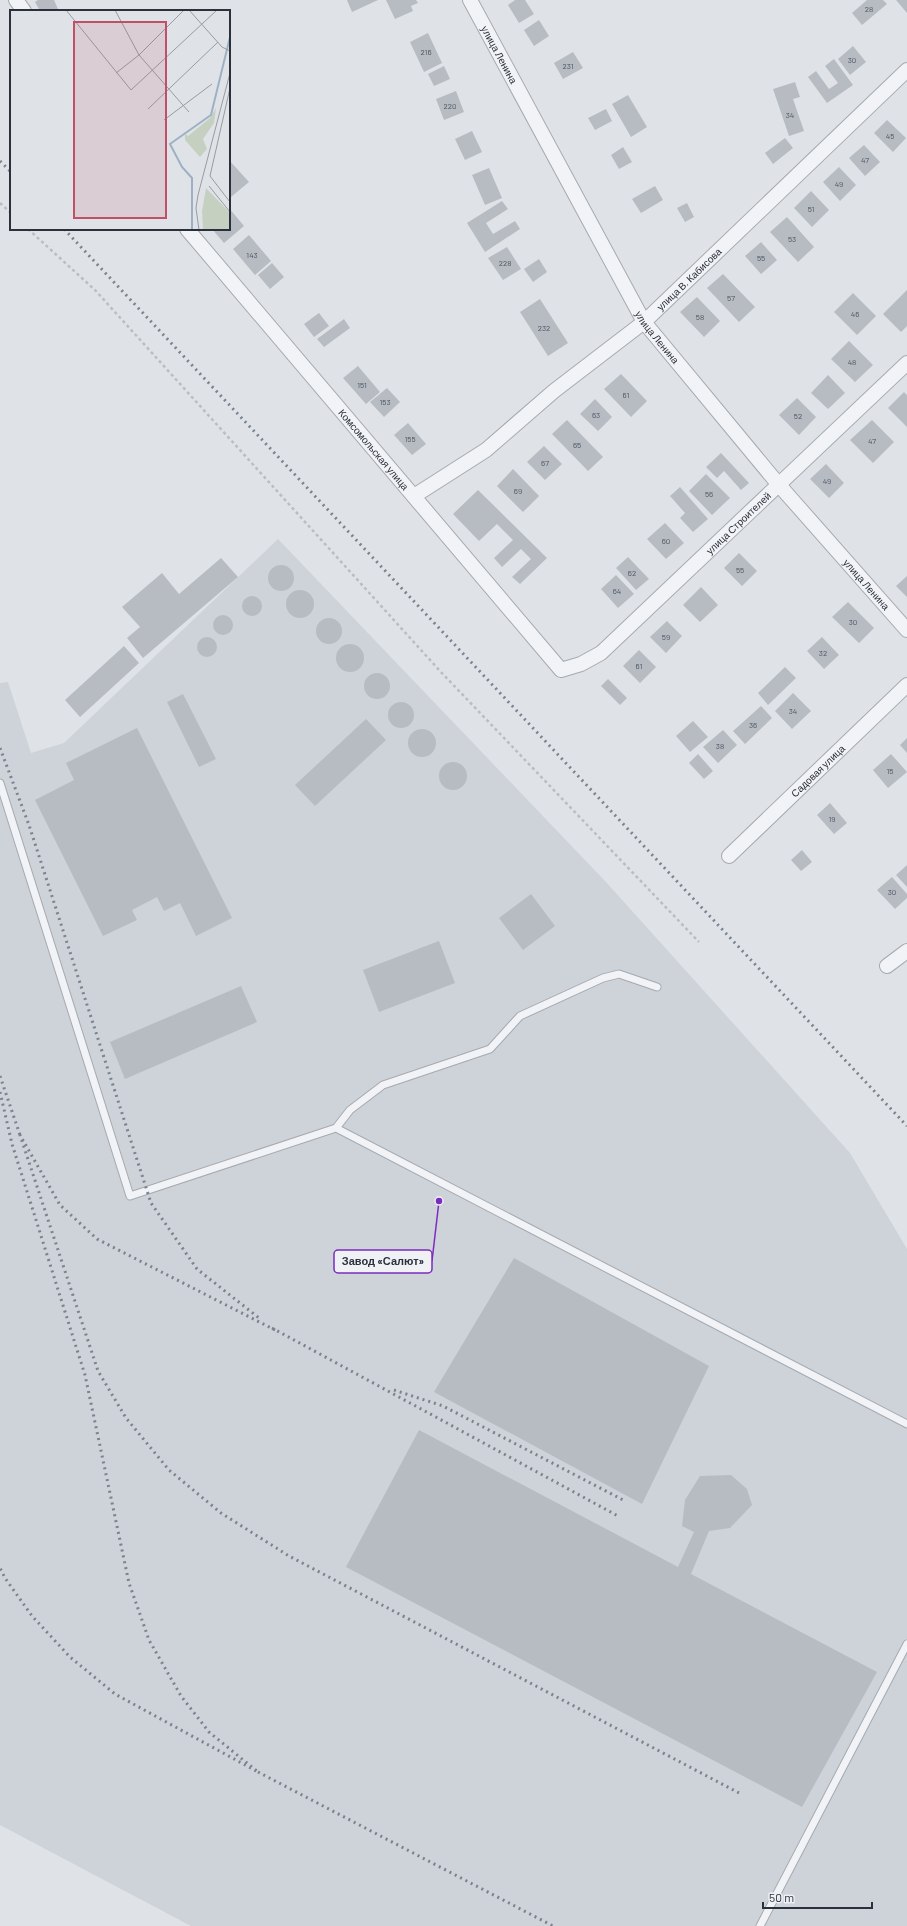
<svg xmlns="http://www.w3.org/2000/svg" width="907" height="1926" font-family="Barlow,sans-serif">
	<rect width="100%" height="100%" fill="#dfe3e7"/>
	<!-- built -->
	<path fill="#ced2d9" d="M278 539 605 881 850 1153 907 1249V1926H191L0 1825V683L8 682 31 753 64 743Z"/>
	<!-- building -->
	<path fill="#b7bcc3" d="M38 0H54L58 9 54 11H40L35 2Z
		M347 0H378L352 12Z
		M386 0H416L418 3 411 6 413 11 395 19Z
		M515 0H525L534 14 519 23 508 5Z
		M867 0H883L887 4 862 25 852 13Z
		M896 0H907V13Z
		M539 20 549 36 534 46 524 30Z
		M428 33 442 63 424 72 410 42Z
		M853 46 866 62 850 75 838 59Z
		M573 52 583 68 563 79 554 63Z
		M834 59 853 85 827 103 808 77 816 71 829 89 838 83 825 66Z
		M444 66 450 79 434 86 428 74Z
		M795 82 800 97 793 99 804 131 789 136 773 89Z
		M456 91 464 112 444 120 436 99Z
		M628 95 647 127 631 137 612 104Z
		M606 109 612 121 595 130 588 118Z
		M887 120 906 138 893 152 874 133Z
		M472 131 482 152 465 160 455 139Z
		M785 138 793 148 773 164 765 153Z
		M864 145 880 162 865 176 849 158Z
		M623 147 632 162 619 169 611 155Z
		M229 160 249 182 231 197 229 195Z
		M839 167 856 185 840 201 823 182Z
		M489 168 502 198 485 205 472 175Z
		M655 186 663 200 641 213 632 199Z
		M811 191 829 210 812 227 794 208Z
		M502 201 508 209 486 223 493 234 515 221 520 229 485 252 467 223Z
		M687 203 694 217 685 222 677 208Z
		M229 208 244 226 224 243 212 229H229Z
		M787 217 814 247 798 262 770 232Z
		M249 235 271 261 255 275 233 249Z
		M761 242 777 260 761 274 745 256Z
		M507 247 521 269 503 280 488 258Z
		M539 259 547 272 533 282 524 269Z
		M272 263 284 277 270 289 258 275Z
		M723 274 755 307 739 322 707 288Z
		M907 290V326L901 332 883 314Z
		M853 293 876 316 857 335 834 312Z
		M697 297 720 321 704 337 680 312Z
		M540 299 568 343 548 356 520 312Z
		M319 313 329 326 314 337 304 324Z
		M344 319 350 328 324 347 317 339Z
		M849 341 873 365 855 382 831 359Z
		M358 366 380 392 366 404 343 378Z
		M621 374 647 401 631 417 604 389Z
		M828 375 845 393 828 409 811 393Z
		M387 388 400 402 384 417 370 402Z
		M904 392 907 395V427L888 408Z
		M797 398 816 417 799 435 779 415Z
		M595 399 612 417 598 431 580 414Z
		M567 420 603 457 588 471 552 434Z
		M872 420 894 442 873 463 850 440Z
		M408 423 426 444 412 455 394 435Z
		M544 446 562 464 545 480 527 462Z
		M721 453 749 483 741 490 724 471 717 478 706 467Z
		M826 464 844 483 829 498 810 479Z
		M513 469 539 496 523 512 497 486Z
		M706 474 730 498 712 515 689 491Z
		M680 487 708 519 693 532 680 518 685 513 670 496Z
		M478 490 547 558 520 584 512 577 531 559 521 549 502 567 494 558 513 540 497 524 479 541 453 514Z
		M665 523 684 543 666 559 647 539Z
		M739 553 757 571 742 586 724 568Z
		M628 557 649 579 636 590 616 568Z
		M221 558 238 577 143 658 127 638 140 627 122 607 162 573 179 594Z
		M268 578a13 13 0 1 1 26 0a13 13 0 1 1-26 0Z
		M616 575 634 594 618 608 601 589Z
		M907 576V597L896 586Z
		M701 587 718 605 700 622 683 605Z
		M286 604a14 14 0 1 1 28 0a14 14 0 1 1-28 0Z
		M242 606a10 10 0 1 1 20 0a10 10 0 1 1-20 0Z
		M848 602 874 628 859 643 832 617Z
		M213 625a10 10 0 1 1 20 0a10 10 0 1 1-20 0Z
		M316 631a13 13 0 1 1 26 0a13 13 0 1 1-26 0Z
		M667 621 682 636 666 653 650 637Z
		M197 647a10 10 0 1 1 20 0a10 10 0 1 1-20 0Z
		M822 637 839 655 824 669 807 651Z
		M336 658a14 14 0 1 1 28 0a14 14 0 1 1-28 0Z
		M124 646 139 663 80 717 65 700Z
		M639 650 656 667 640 683 623 666Z
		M785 667 796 678 768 705 758 693Z
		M364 686a13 13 0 1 1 26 0a13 13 0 1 1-26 0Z
		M608 679 627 698 620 705 601 686Z
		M793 693 811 711 792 729 775 711Z
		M183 694 216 759 199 767 167 702Z
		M388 715a13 13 0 1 1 26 0a13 13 0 1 1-26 0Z
		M761 706 772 718 745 744 733 731Z
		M366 719 386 740 315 806 295 785Z
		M693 721 708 737 690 752 676 736Z
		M137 728 232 918 196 936 180 903 164 911 157 897 132 910 137 920 103 936 35 800 74 780 66 763Z
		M408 743a14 14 0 1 1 28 0a14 14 0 1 1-28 0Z
		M723 730 737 745 718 763 703 747Z
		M907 738V753L900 745Z
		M698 754 713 771 704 779 689 763Z
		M891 754 907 772 888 788 873 770Z
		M439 776a14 14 0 1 1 28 0a14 14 0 1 1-28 0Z
		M830 803 847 823 834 834 817 815Z
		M802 850 812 862 801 871 791 860Z
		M907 865V887L896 875Z
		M892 877 907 894V898L895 909 877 890Z
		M531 894 555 926 523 950 499 918Z
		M439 941 455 983 379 1012 363 970Z
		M241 986 257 1022 125 1079 110 1042Z
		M514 1258 709 1366 642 1504 434 1392Z
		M419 1430 678 1567 694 1532 682 1526 685 1500 700 1476 731 1475 747 1489 752 1505 730 1528 709 1531 691 1574 877 1672 802 1807 346 1567Z"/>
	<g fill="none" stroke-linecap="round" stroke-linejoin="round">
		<defs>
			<path id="lane" d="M0 783 130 1196 336 1128 907 1424
				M336 1128 350 1110 383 1085 490 1049 520 1016 603 978 619 974 657 987
				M760 1926 907 1644"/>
			<g id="street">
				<path d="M16 0 24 11"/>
				<path id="s1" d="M470 0 644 322 779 485 907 630"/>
				<path id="s2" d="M187 229 561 670 581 664 601 653 907 363"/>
				<path id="s3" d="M414 496 486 450 554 391 644 322 907 70"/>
				<path id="s4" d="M729 856 907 685"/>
				<path d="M887 966 907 951"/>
			</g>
		</defs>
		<!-- lane casing -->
		<use href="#lane" stroke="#a5aab1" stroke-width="9"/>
		<!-- street casing -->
		<use href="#street" stroke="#a5aab1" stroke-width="16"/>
		<!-- path -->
		<path stroke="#babdc2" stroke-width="2.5" stroke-dasharray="3 3" stroke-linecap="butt" d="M0 203 11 213
			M28 229 95 290 440 671 699 942"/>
		<!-- lane -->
		<use href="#lane" stroke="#f2f3f6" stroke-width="7"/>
		<!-- street -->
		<use href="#street" stroke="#f2f3f6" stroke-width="14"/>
		<!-- rail -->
		<path stroke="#7a838f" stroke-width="3" stroke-dasharray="2 4" stroke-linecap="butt" d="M0 161 11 172
			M64 229 907 1126
			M0 748 29 825 151 1203 197 1269 259 1318
			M0 1076 20 1135
			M0 1092 12 1144 85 1375 129 1583 149 1640 181 1696 209 1732 258 1772 115 1694 70 1657 32 1616 5 1578 0 1568
			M272 1328 618 1516
			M275 1330 97 1239 60 1205 20 1135 98 1371 126 1418 169 1470 221 1513 289 1556 741 1794
			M394 1390 443 1406 625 1501
			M258 1772 553 1926"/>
	</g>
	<g text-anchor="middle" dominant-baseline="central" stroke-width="4" stroke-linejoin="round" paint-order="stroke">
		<!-- number labels -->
		<g font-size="8" fill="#4d545e">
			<text x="869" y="9">28</text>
			<text x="426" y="52">216</text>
			<text x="852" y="60">30</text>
			<text x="568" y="66">231</text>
			<text x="450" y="106">220</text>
			<text x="790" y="115">34</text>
			<text x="890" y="136">45</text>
			<text x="865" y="160">47</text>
			<text x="839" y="184">49</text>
			<text x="811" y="209">51</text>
			<text x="792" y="239">53</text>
			<text x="252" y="255">143</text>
			<text x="761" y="258">55</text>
			<text x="505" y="263">228</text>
			<text x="731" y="298">57</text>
			<text x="855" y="314">46</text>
			<text x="700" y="317">58</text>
			<text x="544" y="328">232</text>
			<text x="852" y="362">48</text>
			<text x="362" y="385">151</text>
			<text x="626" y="395">61</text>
			<text x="385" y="402">153</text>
			<text x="596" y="415">63</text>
			<text x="798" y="416">52</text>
			<text x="410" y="439">155</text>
			<text x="872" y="441">47</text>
			<text x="577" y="445">65</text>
			<text x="545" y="463">67</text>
			<text x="827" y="481">49</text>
			<text x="518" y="491">69</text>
			<text x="709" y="494">56</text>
			<text x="666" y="541">60</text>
			<text x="740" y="570">55</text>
			<text x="632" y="573">62</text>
			<text x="617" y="591">64</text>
			<text x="853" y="622">30</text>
			<text x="666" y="637">59</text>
			<text x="823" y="653">32</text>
			<text x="639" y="666">61</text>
			<text x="793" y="711">34</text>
			<text x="753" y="725">36</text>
			<text x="720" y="746">38</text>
			<text x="890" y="771">15</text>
			<text x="832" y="819">19</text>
			<text x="892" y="892">30</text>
		</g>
		<!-- street labels -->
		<g font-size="10" fill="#2a313d" stroke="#eff1f5">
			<text stroke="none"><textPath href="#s1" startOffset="62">улица Ленина</textPath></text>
			<text stroke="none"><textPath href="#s3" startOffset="351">улица В. Кабисова</textPath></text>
			<text stroke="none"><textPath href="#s1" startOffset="386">улица Ленина</textPath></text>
			<text stroke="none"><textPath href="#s2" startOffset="289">Комсомольская улица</textPath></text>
			<text stroke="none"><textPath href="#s2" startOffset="811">улица Строителей</textPath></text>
			<text stroke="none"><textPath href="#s1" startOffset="710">улица Ленина</textPath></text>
			<text stroke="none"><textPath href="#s4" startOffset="123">Садовая улица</textPath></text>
		</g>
	</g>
	<!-- overview -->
	<g transform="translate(10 10)">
		<rect width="220" height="220" fill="#dfe3e7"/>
		<path d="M206 98 204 113 193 129 197 139 190 147 175 130V124L178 126 200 108ZM196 178 220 203V220H193L192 201Z" fill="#c6d0c1"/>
		<path fill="none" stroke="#9eb1c4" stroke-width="2" d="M182 220V168L172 157 160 134 201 105 220 27"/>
		<path fill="none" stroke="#979ca3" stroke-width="1" d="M56 0 121 80 207 0M105 0 129 45 179 102M179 0 212 37 220 41M106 63 129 45 174 0M220 78 200 166 220 192M138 99 208 32M154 110 202 74M199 176 220 202M189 220 186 198 188 185 220 63"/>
		<path fill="#c05065" fill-opacity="0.15" stroke="#c05065" stroke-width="2" d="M64 12H156V208H64Z"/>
		<rect width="220" height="220" fill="none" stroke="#2a313d" stroke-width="2"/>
	</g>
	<!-- callouts -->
	<path fill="none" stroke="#7b2cbf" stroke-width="1.5" d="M439 1201L432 1261"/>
	<circle fill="#7b2cbf" stroke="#eff1f5" stroke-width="1.5" cx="439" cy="1201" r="4"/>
	<rect fill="#eff1f5" stroke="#7b2cbf" stroke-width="1.5" x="334" y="1250" width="98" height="23" rx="4"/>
	<g font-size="11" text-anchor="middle" font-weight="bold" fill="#2a313d">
		<text x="383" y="1265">Завод «Салют»</text>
	</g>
	<!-- scale -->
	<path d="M763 1902v6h109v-6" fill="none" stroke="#2a313d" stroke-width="2"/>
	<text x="769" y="1902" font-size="12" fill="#2a313d" stroke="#eff1f5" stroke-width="3" paint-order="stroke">50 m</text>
</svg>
